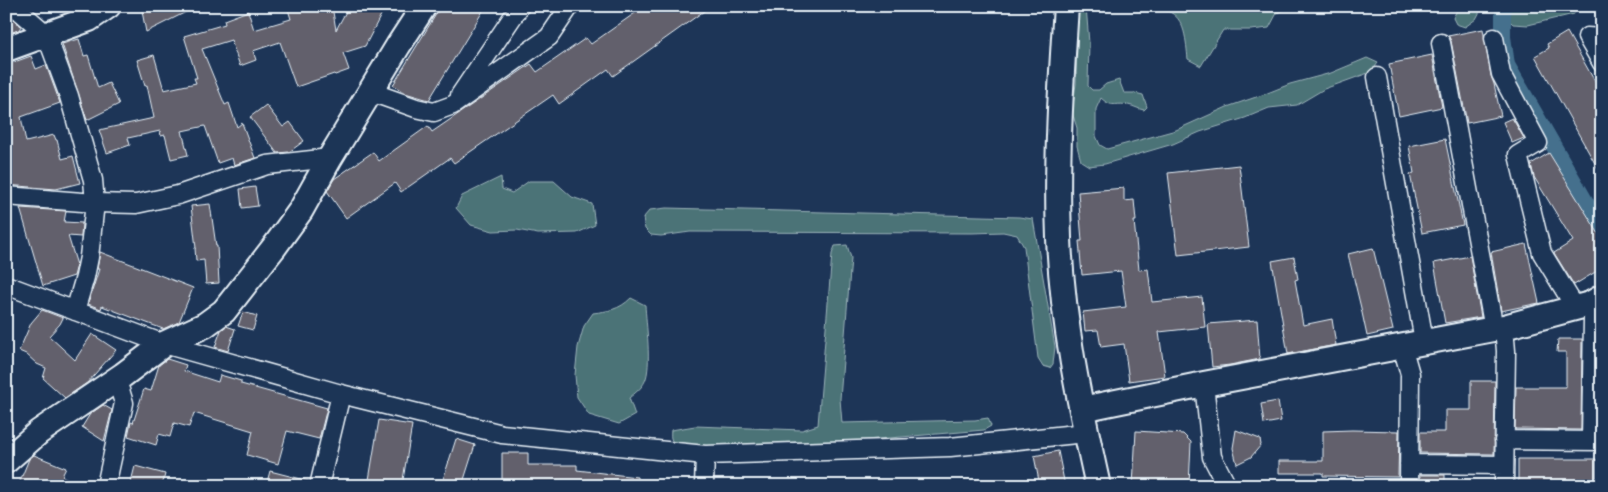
<svg xmlns="http://www.w3.org/2000/svg" width="1608" height="492" font-family="Sriracha,sans-serif">
	<rect width="100%" height="100%" fill="#1d3557"/>
	<filter id="ink" filterUnits="userSpaceOnUse"><feTurbulence type="fractalNoise" baseFrequency=".02" numOctaves="2"/><feDisplacementMap in="SourceGraphic" scale="10" xChannelSelector="R" yChannelSelector="G"/><feConvolveMatrix kernelMatrix="1 2 1 2 8 2 1 2 1" color-interpolation-filters="sRGB"/></filter>
	<g filter="url(#ink)">
		<!-- green -->
		<path fill="#4b7377" stroke="#9ab2b8" d="M1078 6H1086L1089 43 1088 86 1092 90H1099L1106 84 1119 80 1124 93H1135L1143 95 1147 107 1144 110C1138 109 1134 106 1128 105 1115 102 1113 109 1101 98L1096 109V136L1100 145 1107 149 1176 130 1227 107 1265 94 1290 84 1331 73 1367 58 1378 63 1371 72 1324 89 1297 105 1269 108 1245 118 1200 132 1173 144 1105 164 1089 166 1081 161 1077 146V128L1072 112 1076 84Z
			M1146 6H1291L1277 13 1269 28 1251 30H1223L1201 66 1188 59C1186 43 1186 17 1167 11 1162 9 1153 11 1147 11Z
			M1459 6H1483L1476 19 1465 27 1456 24 1453 18Z
			M1509 6H1534L1541 10C1551 7 1567 3 1577 8L1574 14 1528 25 1513 24 1508 19Z
			M501 177 502 189 512 193 529 181H554L572 197 592 204 595 225 577 233 538 234 517 230 493 231 471 225 456 208 462 196Z
			M666 208 1019 217 1033 219 1055 347 1053 364 1050 368 1043 366 1038 358 1024 247 1017 235 1003 232 972 233 690 232 661 236 651 235 645 229 643 218 650 210Z
			M847 245 851 258 840 399 842 423 975 420 988 418 991 426 984 430 818 444 679 447C671 442 670 439 671 430L695 426 802 430 818 425 832 254 835 246Z
			M631 298 645 305C646 323 652 366 645 381 642 388 635 393 629 398L635 415 619 424 589 415 577 397 575 375 578 347 584 326 593 313C608 311 619 310 631 298Z"/>
		<g fill="none" stroke-linecap="round" stroke-linejoin="round">
			<!-- canal -->
			<path stroke="#45708d" stroke-width="16" d="M1503 6V37L1507 65 1602 230"/>
		</g>
		<!-- building -->
		<path fill="#62606c" stroke="#e8f1f8" d="M141 6H198L146 32Z
			M287 6H332L336 30 349 6H369L382 13 365 46 343 53 349 70 335 75 334 74 296 87 280 42 253 51 256 60 240 66 231 40 202 49 225 105 229 103 237 127 242 123 255 158 234 165 232 158 218 163 205 126 182 131 188 155 171 159 165 135 161 136 160 131 128 138 130 145 107 153 99 130 154 118 147 85 145 86 137 60 154 55 164 90 196 83 194 78H197L184 36 225 24 224 20 248 11 254 30 291 19Z
			M441 6H486L429 100 405 93 393 85Z
			M645 6H711L613 76 608 69 559 104 553 95 454 163 450 158 401 192 395 183 346 218 327 191 334 179 373 152 379 161 428 126 432 132 531 64 537 72 586 38 591 44Z
			M6 13 21 26 19 30 6 34Z
			M1483 29 1491 76 1494 84 1501 116 1467 123 1451 41 1448 36Z
			M1567 32 1602 94V176L1535 56 1549 48 1547 44Z
			M79 39 84 56 88 55 98 88 109 83 119 104 87 120 62 44Z
			M1432 55 1442 107 1399 116 1389 64Z
			M31 56 36 69 46 65 60 103 21 117 26 142 54 135 56 140H57L62 159 73 156 80 183 56 189 6 185V65Z
			M266 105 283 127 290 122 304 141 289 152 277 153 250 117Z
			M1512 118 1524 138 1512 143 1503 122Z
			M1445 139 1463 225 1422 233 1410 174 1414 173 1409 146Z
			M1549 153 1602 239V268L1574 285 1554 253 1573 241 1534 177 1531 164Z
			M1239 165 1249 247 1178 255 1168 173Z
			M255 187 258 206 242 208 240 189Z
			M1124 188V201L1134 200 1136 221H1134L1139 270 1148 269 1152 302 1202 297 1205 327 1159 332 1165 376 1129 381 1124 344 1101 347 1098 330 1085 331 1083 312 1126 307 1121 271 1082 275 1079 241H1082L1078 192Z
			M210 204 216 246H217L219 283 206 284 204 260 196 261 195 248H196L191 206Z
			M20 208 66 211 64 222 82 223 81 237 68 236 77 265 74 276 43 286Z
			M1526 244 1539 303 1501 311 1491 252Z
			M1373 248 1393 330 1367 336 1361 308 1348 254Z
			M100 252 193 288 179 322 163 329 102 306 101 309 88 304 99 269H97Z
			M1470 256 1481 317 1445 323 1434 263Z
			M1294 257 1298 279 1295 280 1303 325 1332 319 1336 345 1288 354 1272 261Z
			M42 310 63 318 60 324 49 336 75 360 92 334 116 350 87 383 65 398 43 378 46 368 37 364 26 354 19 351 31 323Z
			M243 312 257 316 253 330 238 326Z
			M1257 320 1260 359 1230 365 1212 367 1208 324Z
			M226 326 235 329 228 351 215 347 221 330Z
			M1558 339H1582L1581 430 1515 429 1516 387H1566V352H1557Z
			M167 359 186 365 184 371 218 382 220 375 241 381V384L327 408 319 439 287 431 278 464 247 455 253 431 194 413 189 427 174 423 170 437 159 434 156 445 128 436 131 422 133 423 144 389 151 391 159 365Z
			M1471 381H1495L1494 454 1420 453V432H1445V410H1471Z
			M1278 401 1281 421 1264 424 1261 404Z
			M103 405 112 410 104 441 82 427 90 414Z
			M379 420 412 425 402 486H368Z
			M1236 430 1260 439 1261 445 1251 457 1237 464 1233 448Z
			M1352 430 1399 431 1398 477 1323 476V473H1279V461H1323V431Z
			M1136 431 1183 434 1191 442 1189 486H1133Z
			M456 439 475 445 462 486H441Z
			M1058 451 1065 486H1040L1034 456Z
			M502 453H528V465H577V470L637 477V486H502Z
			M34 455 66 468 62 476 82 486H18L29 459Z
			M1518 459H1596V486H1518Z
			M135 466 165 474 162 486H130Z
			M270 471 309 481V486H266Z
			M1420 475H1445V486H1420Z"/>
		<g fill="none" stroke-linecap="round" stroke-linejoin="round">
			<defs>
				<path id="street" d="M14 6 46 34 69 96 93 180 95 203 89 257 85 277 75 311
					M1494 38 1501 74 1538 143 1518 155 1542 253 1575 307
					M1602 38 1587 37 1602 63
					M1441 43 1494 329
					M1377 77 1424 341
					M371 92 416 108 434 112 453 105 549 37 570 6
					M460 95 520 6
					M6 196 95 203 136 204 178 195 267 165 330 158
					M6 285 164 344 341 394 502 434 705 455 950 447 1086 433
					M1402 346 1410 374 1409 486
					M1204 384 1212 457 1227 486
					M1504 440 1601 441
					M1591 441 1593 319
					M1409 464 1504 465
					M106 486 124 403 120 390 115 380
					M319 486 341 394
					M704 486 705 455
					M1504 486 1506 351 1504 327"/>
				<path id="secondary" d="M1066 6C1061 83 1056 161 1059 238 1062 321 1080 405 1098 486
					M6 49 89 19 108 6
					M1082 409 1204 384 1504 327 1590 304 1602 297
					M6 461 39 432 123 375 164 344 205 325 224 311 275 246 301 210 330 158 398 46 424 6"/>
			</defs>
			<!-- street casing -->
			<use href="#street" stroke="#e8f1f8" stroke-width="21"/>
			<!-- secondary casing -->
			<use href="#secondary" stroke="#e8f1f8" stroke-width="28"/>
			<!-- street -->
			<use href="#street" stroke="#1d3557" stroke-width="18"/>
			<!-- secondary -->
			<use href="#secondary" stroke="#1d3557" stroke-width="24"/>
		</g>
	</g>
	<!-- margin -->
	<rect width="1608" height="492" fill="none" stroke="#1d3557" stroke-width="25"/>
	<rect x="12" y="12" width="1583" height="467" fill="none" stroke="#e8f1f8" stroke-width="2" filter="url(#ink)"/>
</svg>
